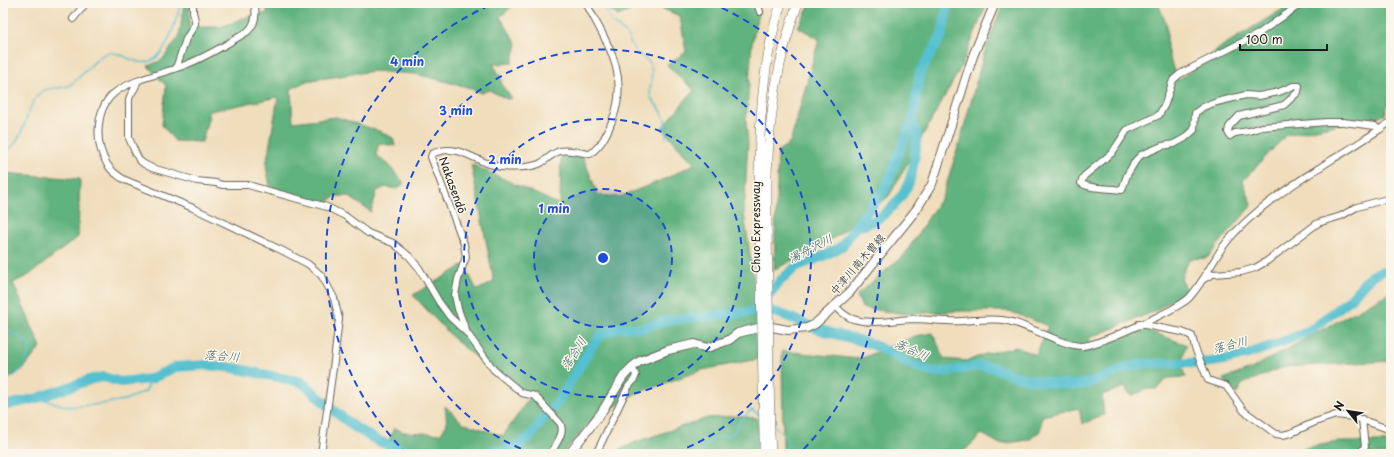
<svg xmlns="http://www.w3.org/2000/svg" width="1394" height="457" font-family="'Playpen Sans','Klee One',sans-serif">
	<rect width="100%" height="100%" fill="#fbf7ec"/>
	<filter id="ink" filterUnits="userSpaceOnUse"><feTurbulence type="fractalNoise" baseFrequency=".025" numOctaves="2"/><feDisplacementMap in="SourceGraphic" scale="8" xChannelSelector="R" yChannelSelector="G"/><feConvolveMatrix kernelMatrix="1 2 1 2 8 2 1 2 1" color-interpolation-filters="sRGB"/></filter>
	<filter id="wash" filterUnits="userSpaceOnUse"><feTurbulence type="fractalNoise" baseFrequency=".012" numOctaves="4" result="noise"/><feDisplacementMap in="SourceGraphic" scale="16" xChannelSelector="R" yChannelSelector="G"/><feGaussianBlur stdDeviation="0.9" result="paint"/><feColorMatrix in="noise" values="0 0 0 0 0 0 0 0 0 0 0 0 0 0 0 0 0 1.4 0 .05"/><feComposite in="paint" operator="in"/></filter>
	<g filter="url(#wash)">
		<rect width="100%" height="100%" fill="#f0ddbc"/>
		<!-- forest -->
		<path fill="#60b27e" stroke="#3e674d" d="M184 3H190L189 27H221L249 16 268 13 264 3H429L443 6 444 3H516L500 17 517 44 512 63 493 64 500 76 502 86 512 98 507 99 489 90 481 93 464 86 415 74 373 71 306 81 291 89 293 122 336 117 379 131 393 138 395 146 379 143 376 155 389 165 396 174 404 183 398 189 385 187 377 191 371 212 348 196H336L321 206 270 186 266 166 278 97 210 111 202 142 175 141 162 125 166 86 148 66 162 60 179 37Z
			M601 3H760L752 44 746 124 748 143 744 213 762 339 758 359 702 370 637 393 588 424 562 454H384L394 428 404 432 441 434 447 424 445 406 463 423 503 436 530 397 514 383 491 370 454 339 413 295 464 265 477 290 494 282 471 164 560 205 561 156 583 157 598 195 620 197 669 177 694 164 662 128 694 90 667 65 686 52 680 16 649 3 618 16Z
			M811 3H987L961 67 889 196 837 236 774 270 778 151 790 143 819 39 798 27Z
			M1003 3H1158L1167 26V49L1177 81 1224 45 1293 3H1391V91L1385 115 1286 135 1243 181 1252 205 1207 258 1189 259 1181 278 1187 291 1153 312 1089 338 1093 349 1141 328 1187 345C1182 357 1179 366 1186 377L1168 378 1156 389H1147L1131 396 1124 387 1102 395 1104 415 1082 424 1079 408 1042 416 1040 431 1029 440 1000 444 982 434 961 454H783L782 351 860 359 915 336 933 333 944 359 967 361 985 354 1016 347 1036 355 1048 326 1009 311H961L907 314 862 308 857 295 905 254 943 195 961 138 983 57Z
			M3 173 80 179 78 237 29 275 13 283 41 347 22 370 3 380Z
			M1391 292V361L1284 367 1242 384 1237 394 1223 379 1251 369Z
			M737 416 757 418 761 454H612L636 442 707 418Z
			M1338 442H1391V454H1295L1303 448Z"/>
		<g fill="none" stroke-linecap="round" stroke-linejoin="round">
			<!-- stream -->
			<path stroke="#55c0cf" stroke-width="1.5" d="M603 3 612 23 625 32 635 52 647 60 650 63 652 71 650 91 651 98 662 112 665 120 666 138
				M3 157C10 150 15 144 20 135 27 122 29 102 41 92 49 86 62 90 70 85 82 78 96 56 107 53 119 51 128 60 139 62 166 68 175 21 181 3
				M3 326 27 342 30 346C28 366 19 374 3 383
				M38 398 69 407 101 404 125 400 146 391 151 379
				M773 425C786 435 788 437 789 454
				M701 454 709 442 715 438 726 436 732 434 740 421 751 410 760 415"/>
			<!-- river -->
			<path stroke="#55c0cf" stroke-width="10" d="M858 226C878 224 898 204 907 187 912 178 918 142 916 132 915 129 913 126 912 123
				M764 301 780 281 797 266 826 255 842 246 861 219 886 188 908 129 912 123 920 72 942 35 948 3
				M3 406 38 398 92 379 104 377 120 382 151 379 175 367 207 365 234 368 301 382 310 389 329 407 356 428 376 440 405 451 422 454
				M480 454 512 449 530 437 544 417 556 405 591 348 602 334 620 327 641 328 670 320 750 312C769 305 795 320 812 327 821 330 830 333 839 335 852 339 866 341 878 347 894 355 917 370 935 372 953 374 972 363 990 367 999 369 1007 374 1016 376 1034 381 1055 384 1074 385 1097 385 1114 370 1136 365 1161 361 1186 365 1212 362 1243 358 1277 344 1307 332 1319 326 1329 315 1340 307 1342 305 1346 303 1348 301 1363 287 1368 271 1391 270"/>
		</g>
	</g>
	<g filter="url(#ink)">
		<g fill="none" stroke-linecap="round" stroke-linejoin="round">
			<defs>
				<path id="minor" d="M254 3C257 14 256 24 247 32 227 44 207 57 185 65 163 74 136 78 117 91 95 106 94 143 107 164 111 171 118 176 125 180L193 208 283 251 308 264 321 275 325 281 334 298 339 319 334 361 321 454
					M757 3 760 12
					M1302 3 1258 34 1180 74 1173 80 1165 104 1159 115 1127 130 1112 153 1084 176 1081 183C1087 189 1112 188 1122 190L1127 175 1136 160 1141 155 1162 146 1174 144 1185 138 1194 130 1195 113 1203 107 1217 102 1246 95 1259 96 1279 92 1293 86H1299L1298 92 1284 105 1239 116 1229 127 1228 132 1230 136 1235 133 1249 131 1262 127 1327 122H1343L1375 126 1379 130
					M73 19 86 3
					M176 68 186 39 195 24V20L193 12V3
					M137 82C136 89 131 92 129 99V138L135 152 139 160 144 164 152 168 197 181 216 183 222 185H248L327 207 345 216 368 233 393 243 409 256 419 268 439 302 450 317 466 332
					M1204 279 1213 274 1241 272 1255 268 1267 261 1318 223 1341 216 1357 207 1391 198
					M835 306C840 311 846 317 853 319 872 325 893 320 913 319 925 319 936 321 948 321 956 322 965 321 973 320 984 320 997 318 1008 321 1028 325 1065 347 1083 346 1101 344 1176 310 1189 298 1203 283 1211 264 1222 248 1232 234 1245 222 1258 211 1281 191 1307 176 1333 159 1349 150 1363 140 1379 130L1391 121
					M1139 324 1182 332 1192 336 1195 348 1208 380 1226 386 1244 411 1276 434 1283 435 1291 433 1315 422 1336 415 1354 417 1391 430
					M550 454C555 445 566 433 560 423L535 396 522 393 494 370 467 333 458 309 455 295 458 279 466 257 464 244 431 157 432 154C461 141 474 164 502 167 513 168 528 168 539 164 546 161 552 153 560 151 570 149 580 153 590 154 602 145 607 134 612 121 631 75 606 42 586 3
					M596 454 628 387 634 380 636 375 632 367
					M1358 454 1365 447 1362 419"/>
				<path id="major" d="M569 454 601 413 623 377 632 367 640 361 668 350 694 344 707 348 729 340 738 333 758 328 772 327 788 330 807 328 815 324 850 292 916 210 932 184 973 56 995 3"/>
				<path id="highway" d="M759 172C760 115 763 58 781 3
					M767 173C770 112 777 60 798 3
					M770 435 771 454
					M764 436V454"/>
			</defs>
			<!-- minor casing -->
			<use href="#minor" stroke="#666054" stroke-width="8"/>
			<!-- major casing -->
			<use href="#major" stroke="#666054" stroke-width="10"/>
			<!-- highway casing -->
			<use href="#highway" stroke="#666054" stroke-width="10"/>
			<!-- minor -->
			<use href="#minor" stroke="#fff" stroke-width="6"/>
			<!-- major -->
			<use href="#major" stroke="#fff" stroke-width="8"/>
			<!-- highway -->
			<use href="#highway" stroke="#fff" stroke-width="9"/>
			<defs>
				<path id="highway-bridge" d="M759 172 764 436
					M767 173V223L770 435"/>
			</defs>
			<!-- highway-bridge casing -->
			<use href="#highway-bridge" stroke="#666054" stroke-width="10" stroke-linecap="butt"/>
			<!-- highway-bridge -->
			<use href="#highway-bridge" stroke="#fff" stroke-width="9"/>
		</g>
	</g>
	<!-- distance rings -->
	<circle cx="603" cy="258" r="69" fill="#1d4ed8" fill-opacity=".12"/>
	<g fill="none" stroke="#1d4ed8" stroke-width="2" stroke-dasharray="7 5">
		<circle cx="603" cy="258" r="69"/>
		<circle cx="603" cy="258" r="139"/>
		<path d="M532 453A208 208 0 1 1 674 453"/>
		<path d="M407 454A277 277 0 0 1 495 3M711 3A277 277 0 0 1 799 454"/>
	</g>
	<g text-anchor="middle" dominant-baseline="central" stroke-width="3" stroke-linejoin="round" paint-order="stroke">
		<!-- street labels -->
		<g font-size="11" fill="#1c1c1c" stroke="#fbf7ec">
			<text transform="translate(453 185) rotate(70)">Nakasendō</text>
			<text transform="translate(755 227) rotate(-90)">Chuo Expressway</text>
			<text transform="translate(857 264) rotate(-49)">中津川南木曽線</text>
		</g>
		<!-- water labels -->
		<g font-size="12" font-style="italic" fill="#335e64" stroke="#fbf7ec">
			<text transform="translate(810 248) rotate(-27)">湯舟沢川</text>
			<text transform="translate(1230 344) rotate(-14)">落合川</text>
			<text transform="translate(912 349) rotate(24)">落合川</text>
			<text transform="translate(573 353) rotate(-57)">落合川</text>
			<text transform="translate(222 355) rotate(5)">落合川</text>
		</g>
	</g>
	<circle cx="603" cy="258" r="6" fill="#1d4ed8" stroke="#fbf7ec" stroke-width="2"/>
	<g font-size="12" text-anchor="middle" font-weight="bold" fill="#1d4ed8" stroke="#fbf7ec" stroke-width="3" stroke-linejoin="round" paint-order="stroke">
		<text x="407" y="66">4 min</text>
		<text x="456" y="115">3 min</text>
		<text x="505" y="164">2 min</text>
		<text x="554" y="213">1 min</text>
	</g>
	<!-- margin -->
	<rect width="1394" height="457" fill="none" stroke="#fbf7ec" stroke-width="16"/>
	<!-- north arrow -->
	<g transform="translate(1348 411) rotate(300)" stroke="#fbf7ec" stroke-width="3" paint-order="stroke">
	<path d="M0-3L7 15L0 10L-7 15Z" fill="#1c1c1c"/>
	<text y="-6" font-size="11" font-weight="bold" text-anchor="middle" fill="#1c1c1c">N</text>
	</g>
	<!-- scale -->
	<path d="M1240 44v6h87v-6" fill="none" stroke="#1c1c1c" stroke-width="2"/>
	<text x="1246" y="44" font-size="12" fill="#1c1c1c" stroke="#fbf7ec" stroke-width="3" paint-order="stroke">100 m</text>
</svg>
